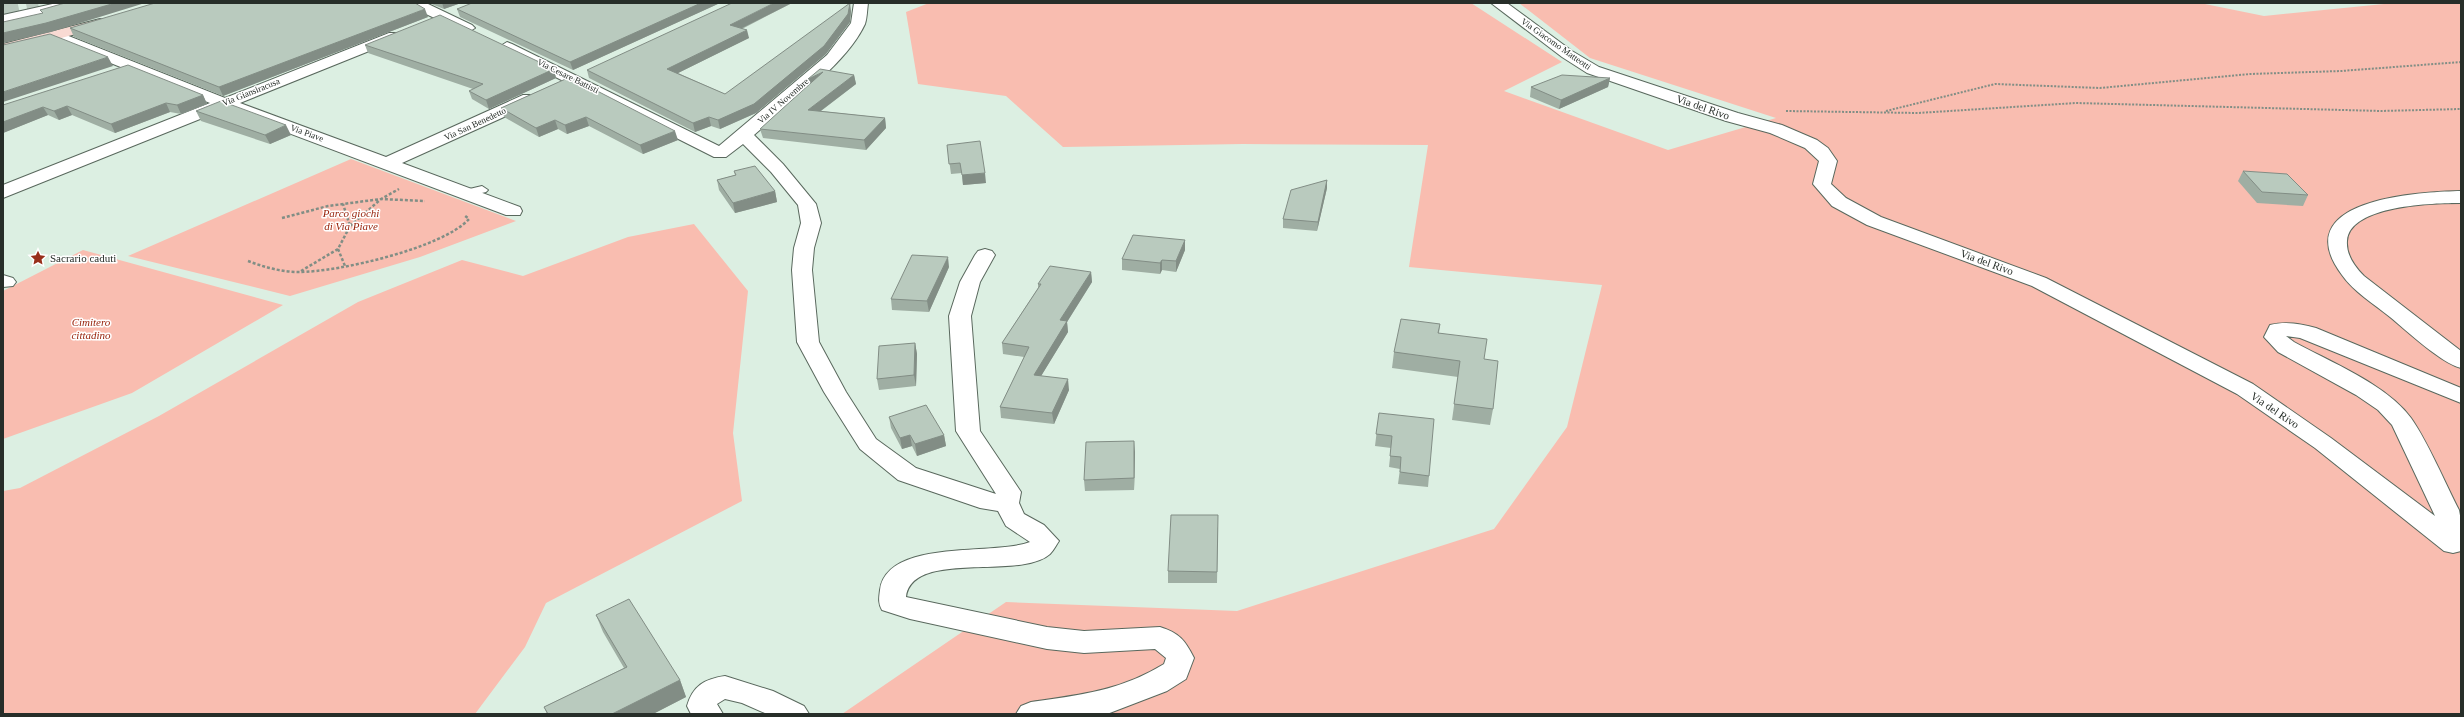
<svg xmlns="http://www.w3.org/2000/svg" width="2464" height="717" font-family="Georgia,serif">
	<rect width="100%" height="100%" fill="#dcefe2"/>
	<!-- green -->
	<path fill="#f9bdb0" d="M929 3H1471L1562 62 1504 91 1668 150 1776 118 1590 58 1519 3H2200L2264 16 2394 3H2461V714H842L1006 602 1237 611 1494 529 1567 427 1602 285 1409 267 1428 145 1243 144 1063 147 1006 96 918 84 906 12Z
		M351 159 516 221 420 257 290 296 128 256Z
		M694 224 748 291 733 433 742 501 546 603 525 647 475 714H3V491L20 488 159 416 358 302 462 260 523 276 628 237Z
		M83 250 283 305 132 393 3 439V291Z"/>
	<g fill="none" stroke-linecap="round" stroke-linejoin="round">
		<!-- primary-tunnel -->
		<path stroke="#b8c8bd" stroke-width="16" stroke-dasharray="16 8" stroke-linecap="butt" d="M3 11 38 3"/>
		<defs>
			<path id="lane" d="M482 186 488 190 486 192 465 197 459 193 461 191Z"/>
			<path id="street" d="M57 3H84L82 6 3 23V15Z
				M407 3H426L472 25 475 28 467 33 462 31 409 6Z
				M854 3H868C867 10 867 18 865 24 846 65 788 105 754 135L783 164 816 204 821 223 814 248 812 270 819 342 846 392 876 439 916 468 996 494 956 431 949 316 960 282 975 255 978 251 985 249 992 251 995 255 980 282 971 316 980 431 1021 492 1019 503 1024 514 1044 525 1059 541C1056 545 1054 550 1050 554 1020 581 912 549 906 597L1047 627 1084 631 1160 627C1179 633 1185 640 1194 658L1186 679 1167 691 1107 714H1016L1021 706 1031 702C1080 695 1120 691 1164 664L1166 658 1155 649 1084 653 1047 649 910 619 882 610C878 603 879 598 880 590 887 538 995 556 1030 542L1006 526 998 511 980 508 898 480 860 449 824 392 797 342 792 270 794 248 801 223 798 205 771 172 743 144 726 157H714L502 50 499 47 507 42 512 44 719 146 827 55 851 23Z
				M1491 3H1507L1572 51 1599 67 1738 113 1782 125 1817 140 1828 148 1837 161 1831 184 1846 198 1881 217 2046 278 2253 384 2331 438 2435 516 2392 425 2378 410 2356 395 2278 352 2264 337 2270 325C2287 321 2300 324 2316 328L2461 388V403L2300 338 2286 336 2294 342C2330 362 2386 384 2411 418 2428 442 2445 483 2459 510L2461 521V551L2453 553 2444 551 2315 448 2237 394 2032 286 1867 225 1832 206 1813 184 1819 161 1805 148 1770 133 1726 121 1587 73 1562 57Z
				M56 31 225 98 389 33H399L402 36 399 39 240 103 386 157 523 95H535L537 99 535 103 402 163 520 207 522 211 520 215H506L225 109 3 198V185L210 103 51 39 48 36Z
				M2461 191V203C2434 203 2349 205 2347 241 2346 254 2354 266 2364 276L2461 351V368C2441 363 2407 331 2390 317 2374 304 2354 292 2342 275 2286 200 2415 192 2461 191Z
				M3 275 13 278 16 282 13 286 3 287Z
				M725 676 773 691 804 706 809 714H767L742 703 725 699 717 704 723 714H691L687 706C693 686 704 679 725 676Z"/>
			<path id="secondary" d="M100 19 105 20 107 23 105 26 3 54V44Z"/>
		</defs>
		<!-- lane casing -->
		<use href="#lane" stroke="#59685d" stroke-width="2"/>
		<!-- street casing -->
		<use href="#street" stroke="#59685d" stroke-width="2"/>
		<!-- secondary casing -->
		<use href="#secondary" stroke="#59685d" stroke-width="2"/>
		<!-- path-far1 -->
		<path stroke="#818e85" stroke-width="2" stroke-dasharray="2 1.5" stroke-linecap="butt" d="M1786 111 1918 113 2076 103 2381 111 2461 109
			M1886 111 1995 84 2100 88 2250 74 2341 71 2461 62"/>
		<!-- path -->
		<path stroke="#818e85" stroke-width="2.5" stroke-dasharray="3 2" stroke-linecap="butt" d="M282 218 328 206 381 199 399 189
			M350 226 381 199 425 201
			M338 249 345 266
			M248 261C264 267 281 272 299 272 338 272 443 248 469 219L464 215
			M301 271 338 249 350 226 343 204"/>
		<!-- lane -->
		<use href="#lane" fill="#fff" fill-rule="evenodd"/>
		<!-- street -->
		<use href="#street" fill="#fff" fill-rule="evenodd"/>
		<!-- secondary -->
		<use href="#secondary" fill="#f9dad3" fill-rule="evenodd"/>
	</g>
	<!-- wall -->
	<path fill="#9faea3" d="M429 3H461L444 9Z
		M720 3 573 70 460 17 457 9Z
		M792 3 742 29 749 38 678 73 725 94 851 11 850 22 826 54 756 113 720 129 711 126 695 132 589 78 587 70Z
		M428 17 223 96 74 37 70 28Z
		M365 45 554 69 556 78 489 109 472 99 469 91 473 89 368 53Z
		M854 75 856 84 821 111 885 118 886 128 866 150 763 138 760 129 809 85 808 79Z
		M570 77 678 140 643 154 589 126 567 134 558 129 539 137 504 117 501 108Z
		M1610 78 1608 87 1559 109 1530 97 1531 87Z
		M203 95 207 104 181 114 170 112 115 133 72 115 59 120 48 115 3 133V105Z
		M196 111 291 135 270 144 201 121Z
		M947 145 986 183 963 185 962 173 951 174Z
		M734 171 775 191 777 202 735 213 719 190 717 180 735 175Z
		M2243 171 2308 195 2303 206 2257 203 2238 181Z
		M1327 180V188L1317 231 1283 228V219Z
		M1185 240V250L1176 272 1162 270 1160 274 1122 270V259Z
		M949 267 929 312 892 310 891 299Z
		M1091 272 1092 282 1067 322 1068 332 1041 376 1069 390 1054 424 1001 418 1000 407 1024 357 1003 354 1002 343 1038 288V284Z
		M1440 324 1439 333 1484 359 1493 409 1490 425 1452 420 1458 377 1392 368 1394 352Z
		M915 343 917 354 916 386 879 390 877 379Z
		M1379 413 1429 476 1428 487 1398 484 1400 469 1389 467 1391 448 1375 446Z
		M889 417 944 435 946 446 917 456 912 446 902 449 891 428Z
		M1135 452 1134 490 1085 491 1084 480Z
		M1218 527 1217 583H1168V571Z
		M596 615 680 680 686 697 653 714H547L544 707 624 668 603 632Z"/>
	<!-- shaded-wall -->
	<path fill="#828d85" d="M115 3H145L51 32 3 43V33Z
		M442 3H461L444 9Z
		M701 3H720L573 70 570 62Z
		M774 3H792L732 33 730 25Z
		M850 3 851 11 850 22 826 54 756 113 720 129 718 120Z
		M425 9 428 17 223 96 219 87Z
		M747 30 749 38 670 77 667 69Z
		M108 57 113 66 3 102V92Z
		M554 69 556 78 489 109 486 100Z
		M823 72 810 88 808 79Z
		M854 75 856 84 810 119 808 110Z
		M1610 78 1608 87 1559 109 1561 100Z
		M203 95 207 104 181 114 177 105Z
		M166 103 170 112 115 133 111 124Z
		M67 106 72 115 59 120 54 111Z
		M43 107 48 115 3 133V122Z
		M586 117 589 126 567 134 565 125Z
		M709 117 711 126 695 132 693 123Z
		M885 118 886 128 866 150 864 140Z
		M555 120 558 129 539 137 536 128Z
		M286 125 291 135 270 144 265 135Z
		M675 131 678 140 643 154 640 145Z
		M985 173 986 183 963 185 962 175Z
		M1327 180V188L1317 231 1318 222Z
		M775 191 777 202 735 213 733 203Z
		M1185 240V250L1176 272V261Z
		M948 257 949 267 929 312 927 301Z
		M1162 260V270L1160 274V263Z
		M1091 272 1092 282 1067 322 1068 332 1035 386 1034 375 1060 320Z
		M915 343 917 354 916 386 914 375Z
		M1068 379 1069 390 1054 424 1052 413Z
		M910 435 912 446 902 449 900 438Z
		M944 435 946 446 917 456 915 444Z
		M1134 441 1135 452 1134 490Z
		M680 680 686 697 653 714H612Z"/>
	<!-- building -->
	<path fill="#b9cabe" stroke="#828d85" d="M65 3H115L46 23 3 33V22L43 13 40 10Z
		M155 3H415L425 9 219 87 70 28Z
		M472 3H701L570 62 457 9Z
		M732 3H774L730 25 747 30 667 69 725 94 850 3 848 14 824 46 754 104 718 120 709 117 693 123 587 70Z
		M440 15 554 69 486 100 469 91 483 84 365 45Z
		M50 34 108 57 3 92V45Z
		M128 65 203 95 177 105 166 103 111 124 67 106 54 111 43 107 3 122V105Z
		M820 69 854 75 808 110 885 118 864 140 760 129 823 72 808 79Z
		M1562 75 1610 78 1561 100 1531 87Z
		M570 77 675 131 640 145 586 117 565 125 555 120 536 128 501 108Z
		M221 101 286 125 265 135 196 111Z
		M980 141 985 173 962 175 960 163 949 164 947 145Z
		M755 166 775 191 733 203 717 180 736 175 734 171Z
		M2243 171 2287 174 2308 195 2262 192Z
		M1327 180 1318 222 1283 219 1291 190Z
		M1133 235 1185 240 1176 261 1162 260 1160 263 1122 259Z
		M912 255 948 257 927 301 891 299Z
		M1050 266 1091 272 1060 320 1067 321 1034 375 1068 379 1052 413 1000 407 1029 347 1002 343 1041 284H1038Z
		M1401 319 1440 324 1438 333 1487 339 1484 359 1498 361 1493 409 1454 404 1460 361 1394 352Z
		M915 343 914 375 877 379 879 346Z
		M926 405 944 435 915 444 910 435 900 438 889 417Z
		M1379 413 1434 419 1429 476 1400 472 1401 457 1390 456 1392 436 1376 434Z
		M1134 441V478L1084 480 1086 442Z
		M1171 515H1218L1217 572 1168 571Z
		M629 599 680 680 612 714H548L544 707 627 667 596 615Z"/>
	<!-- icons -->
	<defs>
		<symbol id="sight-bare" viewBox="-9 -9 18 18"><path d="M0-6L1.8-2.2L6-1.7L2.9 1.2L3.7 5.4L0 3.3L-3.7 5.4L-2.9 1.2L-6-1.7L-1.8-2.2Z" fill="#982f1b" stroke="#fff" stroke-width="2.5" paint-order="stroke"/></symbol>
	</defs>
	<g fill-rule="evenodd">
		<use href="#sight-bare" x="27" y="247" width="22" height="22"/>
	</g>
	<g text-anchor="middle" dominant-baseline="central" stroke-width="3" stroke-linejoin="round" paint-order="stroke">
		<!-- far-street labels -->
		<g font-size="9" fill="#272e29" stroke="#fff">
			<text transform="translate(1556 44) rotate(35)">Via Giacomo Matteotti</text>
			<text transform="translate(568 76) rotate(26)">Via Cesare Battisti</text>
			<text transform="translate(251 92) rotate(-22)">Via Giansiracusa</text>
			<text transform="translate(783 101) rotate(-41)">Via IV Novembre</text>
			<text transform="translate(475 124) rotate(-25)">Via San Benedetto</text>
			<text transform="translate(307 133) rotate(20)">Via Piave</text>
		</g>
		<!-- street labels -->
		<g font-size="11" fill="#272e29" stroke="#fff">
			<text transform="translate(1703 107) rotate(19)">Via del Rivo</text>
			<text transform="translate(1987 262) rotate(20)">Via del Rivo</text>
			<text transform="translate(2275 410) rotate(34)">Via del Rivo</text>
		</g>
		<!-- park labels -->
		<g font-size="11" font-style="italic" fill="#98240d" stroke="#fff">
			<text x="351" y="213">Parco giochi<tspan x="351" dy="13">di Via Piave</tspan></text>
			<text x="91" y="322">Cimitero<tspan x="91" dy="13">cittadino</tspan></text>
		</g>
		<!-- poi labels -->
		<g font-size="11" fill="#272e29" stroke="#fff" text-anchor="start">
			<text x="50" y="258">Sacrario caduti</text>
		</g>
	</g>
	<!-- border -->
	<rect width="2464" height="717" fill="none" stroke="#272e29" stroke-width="8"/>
</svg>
